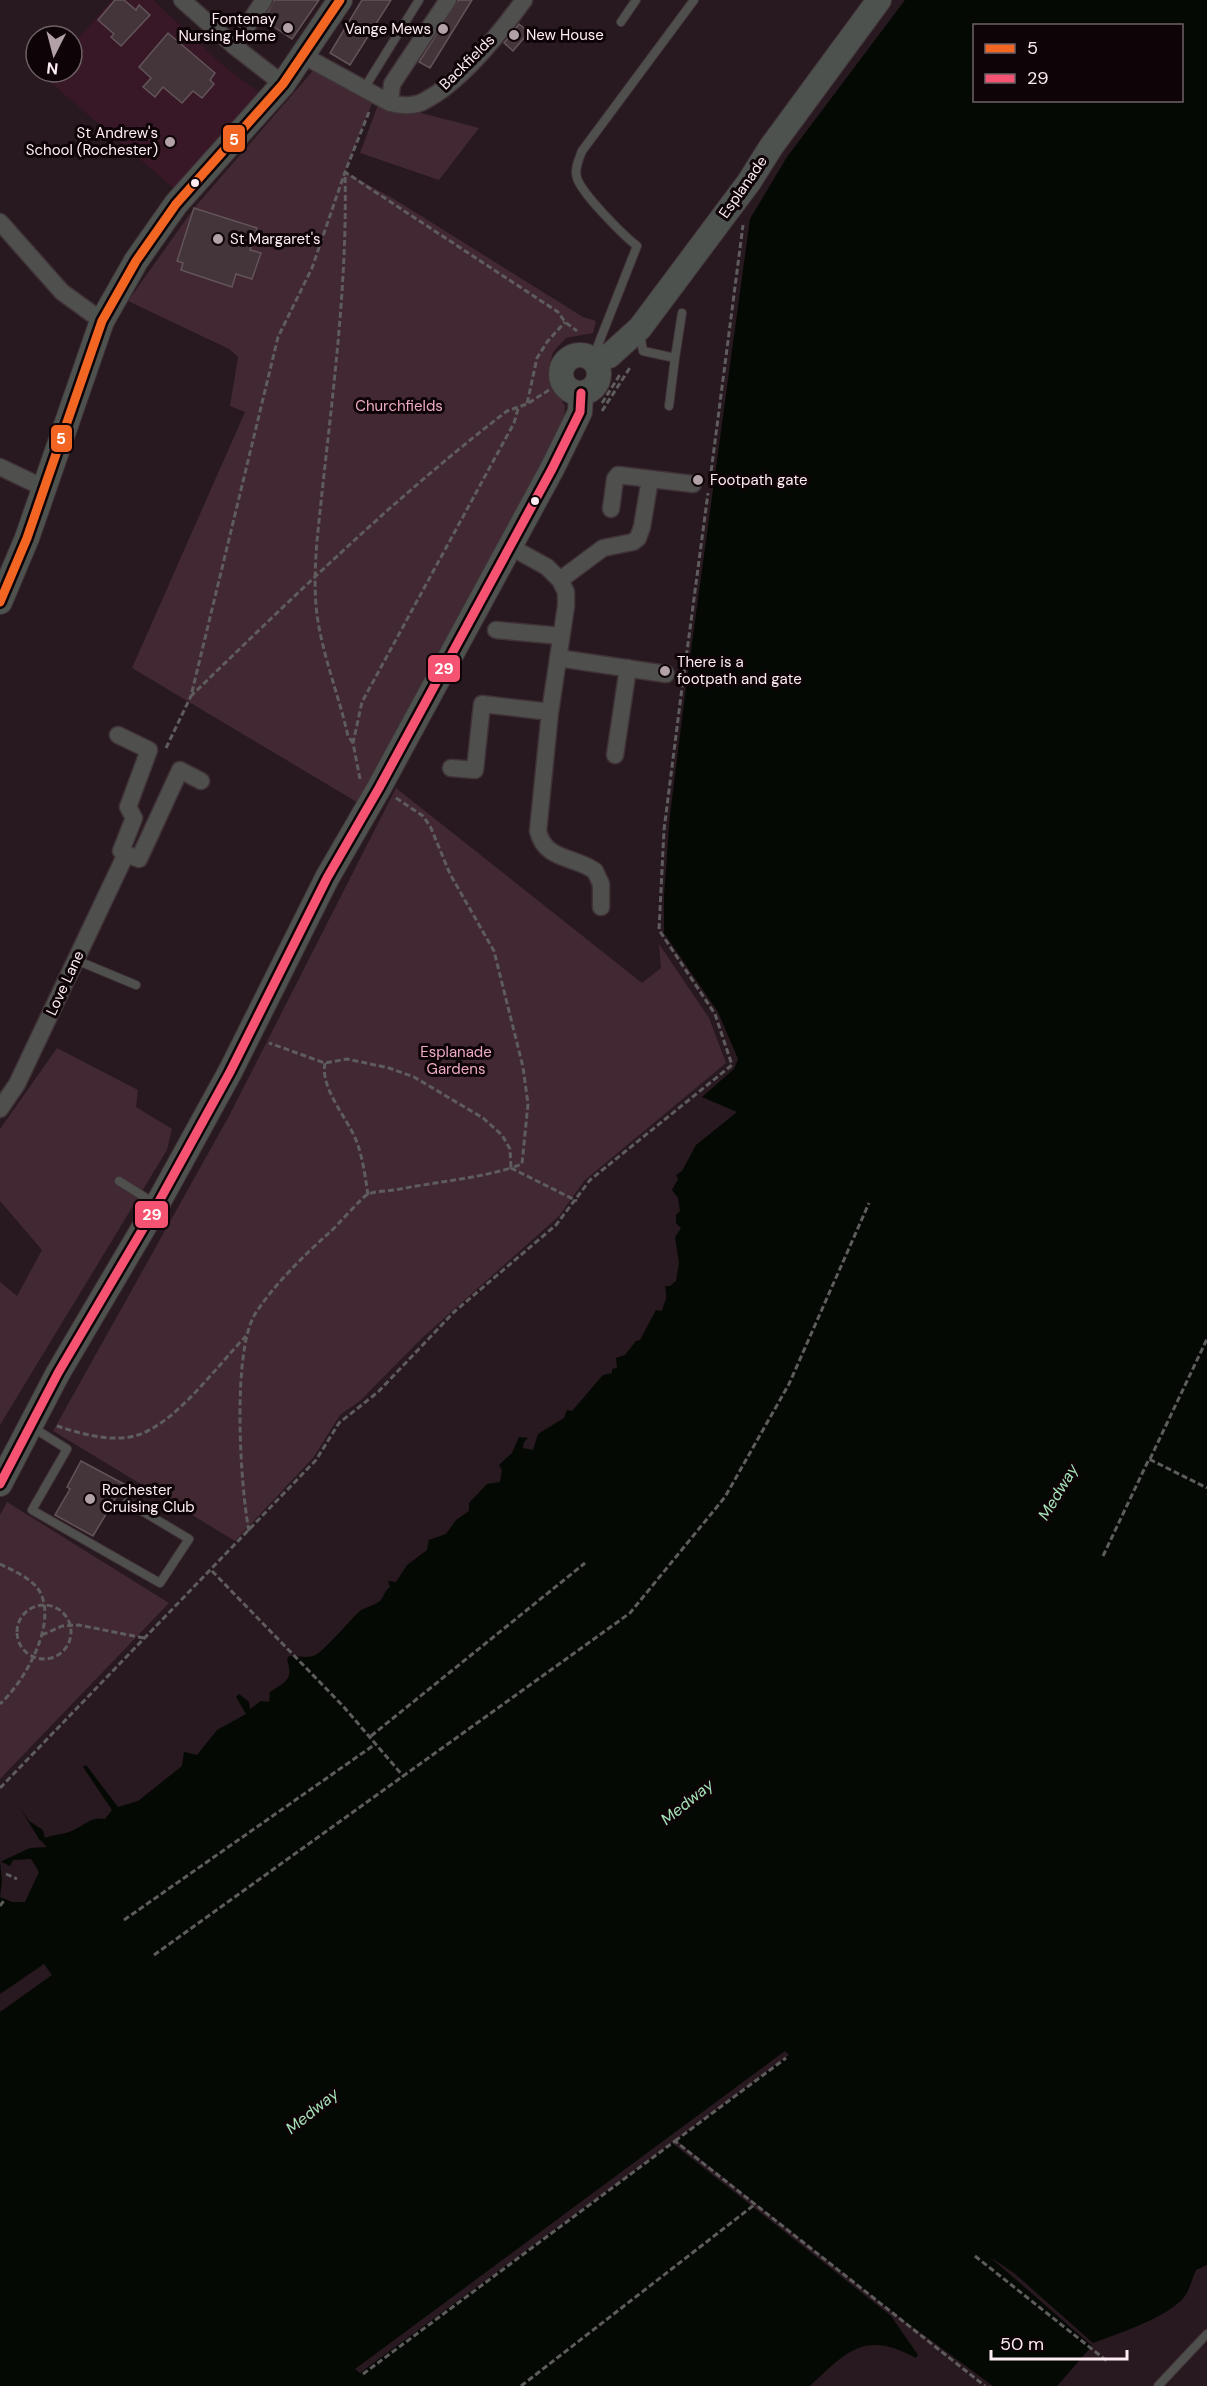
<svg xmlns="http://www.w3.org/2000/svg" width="1207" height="2386" font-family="'DM Sans',sans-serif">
	<rect width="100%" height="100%" fill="#28181f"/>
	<!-- built -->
	<path fill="#381826" d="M112 0H153L225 67 261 94 177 191 44 77 48 72H72V45Z"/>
	<!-- green -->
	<path fill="#412832" d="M317 66 375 96 345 172 394 199 583 317 596 321 593 333 566 338 553 352 549 368 552 385 565 406 563 427 360 804 132 668 245 412 230 406 238 357 229 349 128 301 194 208Z
		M379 102 479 128 439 180 360 153Z
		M396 788 642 983 661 968 659 944 709 1018 726 1063 585 1180 559 1216 422 1338 361 1400 340 1415 313 1458 235 1541 53 1431 229 1116Z
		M57 1048 138 1090 136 1107 172 1129 167 1150 0 1425V1282L17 1296 42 1250 0 1201V1129Z
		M7 1502 169 1603 0 1779V1515Z"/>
	<!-- water -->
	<path fill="#040904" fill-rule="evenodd" d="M905 0H1207V2265L1196 2270C1192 2278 1190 2289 1185 2296 1169 2317 1117 2334 1093 2343L1014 2273 990 2257 1092 2346 1057 2386H993L891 2311 676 2140 789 2055 785 2051 355 2369 360 2373 672 2143 891 2316 918 2355 916 2358C865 2330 847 2351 810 2386H0V1862L30 1848 47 1847 39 1839 20 1808 29 1821 43 1830 45 1838C54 1834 60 1835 69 1832 82 1828 90 1816 105 1819L112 1810 83 1767 86 1765 118 1807 138 1801 182 1766 184 1752 197 1755 217 1730 246 1714 236 1697 239 1694 249 1702 250 1709 261 1701 269 1702 270 1692C285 1682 294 1680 287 1660L289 1656C297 1656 306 1658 313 1656 322 1654 350 1620 359 1612 364 1607 374 1606 380 1601 384 1597 384 1591 390 1587L388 1581 396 1582 407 1565 427 1550 429 1540 446 1534 456 1520 469 1511V1503L487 1484 500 1482 502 1470 499 1465 512 1453 519 1437 528 1438 524 1442 523 1448 533 1450 538 1434 564 1418 567 1410 572 1411 603 1375 612 1373V1369L617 1368 616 1358 625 1355 636 1341 640 1340 656 1310 662 1311C665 1299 668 1301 665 1286H670L676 1281 679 1263 675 1237 681 1228 676 1223V1215L680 1211 678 1198 672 1190 678 1179 676 1175 682 1171 696 1145 737 1112 702 1097 734 1069 738 1059 718 1012 664 933V896L670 815 686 687 750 219 787 157ZM974 26H1182V100H974Z"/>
	<!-- pier -->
	<path fill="#28181f" d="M31 1859 39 1872 25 1902H12L0 1897 2 1881 0 1861 10 1866 13 1860Z
		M44 1964 52 1975 0 2012V1994Z"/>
	<!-- building -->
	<path fill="#43353a" stroke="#63545a" stroke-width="1.5" d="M115 0H124L136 10 139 5 150 15 121 46 111 37 114 34 98 20Z
		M274 0H319L292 39 264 20Z
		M362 0H391L350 65 330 53Z
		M458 0H472L430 68 419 62Z
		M519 24 529 32 513 51 504 43Z
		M168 33 215 73 210 80 214 84 202 98 193 91 182 103 163 87 155 97 143 87 151 78 139 67Z
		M194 208 257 228 250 250 261 253 252 279 236 274 232 287 181 270 183 263 177 261Z
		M81 1461 124 1484 93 1536 55 1515 70 1489 67 1487Z"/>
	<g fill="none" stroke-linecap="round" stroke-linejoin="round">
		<defs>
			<path id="lane" d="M621 22 636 0
				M365 87 419 0
				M640 334 643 351 675 358 669 406
				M607 353 598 345 637 246C623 235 582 194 577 178 574 169 579 159 582 151L694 0
				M675 358 682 313
				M76 960 136 985
				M119 1181 154 1203
				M32 1427 67 1449 32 1510 160 1583 189 1539 127 1502
				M1158 2386 1207 2334"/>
			<path id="street" d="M182 0 234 46 283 84
				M234 46 264 0
				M304 56 390 103C402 106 415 107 426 100 462 81 500 33 524 0
				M390 103 392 84 448 0
				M0 222 62 292 102 321
				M0 467 44 488
				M611 509 615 479 618 475 693 484
				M509 546 547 567 560 580 603 548 633 542 638 538 642 527 650 479
				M560 580 566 592V606L550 712 538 831C545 861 575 856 595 871L601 884V907
				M496 630 561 636
				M558 658 666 674
				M118 735 149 750 128 807 134 818 121 851 126 854
				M615 755 628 668
				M451 768 475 770 482 704 550 712
				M0 1109 17 1084 126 854 139 859 180 770 201 781"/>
			<path id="secondary" d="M561 374a19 19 0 1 1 38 0a19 19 0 1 1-38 0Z
				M594 360 609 356 640 328 749 182 771 147 879 0
				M0 602 27 538 102 321 136 261 176 204 283 84 340 0
				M0 1484 58 1373 157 1205 230 1072 327 878 379 788 552 469 580 412 581 393"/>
		</defs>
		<!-- lane casing -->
		<use href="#lane" stroke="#403338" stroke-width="10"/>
		<!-- street casing -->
		<use href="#street" stroke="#403338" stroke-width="19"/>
		<!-- secondary casing -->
		<use href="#secondary" stroke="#403338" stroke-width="26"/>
		<!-- path -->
		<path stroke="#5e5c5c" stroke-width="3" stroke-dasharray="6 3" stroke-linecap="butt" d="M369 112 345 172 558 312 565 322 577 331
			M549 390 527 404 537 358 547 342 565 322
			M602 403 621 373
			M602 411 631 366
			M710 480 743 225
			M684 674 708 493
			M353 743 348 736C339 696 323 657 317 615 314 591 315 565 317 541 329 418 348 296 345 172L312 268 278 337 191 696C293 597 394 498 507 411L527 404
			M166 748 191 696
			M360 779 353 743 362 702 514 423 518 409
			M396 798 423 816 431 828 450 874 494 951 523 1067 528 1104 522 1164 511 1168 577 1201
			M325 1063C320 1088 346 1116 356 1140 363 1158 365 1176 368 1195
			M57 1426C81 1434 114 1443 138 1435 177 1422 217 1366 246 1336
			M1150 1459 1207 1339
			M249 1531C240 1485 232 1352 255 1314 273 1286 304 1255 329 1233 338 1225 360 1199 368 1194 375 1191 387 1191 395 1190 434 1182 474 1179 511 1168L510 1149 502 1135 483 1118 414 1077 389 1068 347 1059 325 1063 269 1043
			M1103 1556 1149 1459 1207 1488
			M0 1564C14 1571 34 1579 41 1594 56 1627 24 1682 0 1704
			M212 1571 343 1706 404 1777
			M17 1632a27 27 0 1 1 54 0a27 27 0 1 1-54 0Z
			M42 1635 62 1626 79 1625 144 1638
			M371 1736 585 1563
			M0 1788 316 1460 339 1423 378 1392 454 1312 556 1225 590 1180 732 1065 715 1014 659 930 664 830 683 680
			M6 1874 17 1879
			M0 1906 5 1899
			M124 1920 374 1745
			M154 1955 630 1613 725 1497 789 1384 869 1203
			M675 2141 786 2058
			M975 2256 1107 2361
			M363 2374 675 2141 985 2386
			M521 2386 754 2205"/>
		<!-- lane -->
		<use href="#lane" stroke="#4f504e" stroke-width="8"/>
		<!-- street -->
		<use href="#street" stroke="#4f504e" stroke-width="16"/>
		<!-- secondary -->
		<use href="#secondary" stroke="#4e524f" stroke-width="24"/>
		<defs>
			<path id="bus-1" d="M0 602 27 538 102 321 136 261 176 204 283 84 340 0"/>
			<path id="bus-2" d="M0 1484 58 1373 157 1205 230 1072 327 878 379 788 552 469 580 412 581 393"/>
		</defs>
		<!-- bus-1 casing -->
		<use href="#bus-1" stroke="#0e0408" stroke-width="14"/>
		<!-- bus-2 casing -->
		<use href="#bus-2" stroke="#0e0408" stroke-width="14"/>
		<!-- bus-1 -->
		<use href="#bus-1" stroke="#f26522" stroke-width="9"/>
		<!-- bus-2 -->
		<use href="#bus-2" stroke="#f65372" stroke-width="9"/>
	</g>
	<!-- markers -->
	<g fill="#b2a2a8" stroke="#0e0408" stroke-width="2">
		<circle cx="288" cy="28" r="6"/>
		<circle cx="443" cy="29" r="6"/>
		<circle cx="514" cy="35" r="6"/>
		<circle cx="170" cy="142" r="6"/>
		<circle cx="218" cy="239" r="6"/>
		<circle cx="698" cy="480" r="6"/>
		<circle cx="665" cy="671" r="6"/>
		<circle cx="90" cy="1499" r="6"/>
	</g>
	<g fill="#fdecf2" stroke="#0e0408" stroke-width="2">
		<circle cx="195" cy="183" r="5"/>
		<circle cx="535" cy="501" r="5"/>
	</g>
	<g text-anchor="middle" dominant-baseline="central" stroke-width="6" stroke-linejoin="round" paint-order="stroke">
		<!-- poi labels -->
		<g font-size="15" fill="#fdecf2" stroke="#0e0408" text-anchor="start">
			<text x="276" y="19" text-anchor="end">Fontenay<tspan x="276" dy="17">Nursing Home</tspan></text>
			<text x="431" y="29" text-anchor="end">Vange Mews</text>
			<text x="526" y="35">New House</text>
			<text x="158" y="133" text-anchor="end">St Andrew's<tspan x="158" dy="17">School (Rochester)</tspan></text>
			<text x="230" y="239">St Margaret's</text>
			<text x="710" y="480">Footpath gate</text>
			<text x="677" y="662">There is a<tspan x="677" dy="17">footpath and gate</tspan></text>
			<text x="102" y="1490">Rochester<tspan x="102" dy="17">Cruising Club</tspan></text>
		</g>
		<!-- street labels -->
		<g font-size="15" fill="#fdecf2" stroke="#0e0408">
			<text transform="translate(467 62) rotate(-45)">Backfields</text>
			<text transform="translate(743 187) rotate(-55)">Esplanade</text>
			<text transform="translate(65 983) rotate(-65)">Love Lane</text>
		</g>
		<!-- park labels -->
		<g font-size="15" fill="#eeaac4" stroke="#0e0408">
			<text x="399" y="406">Churchfields</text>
			<text x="456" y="1052">Esplanade<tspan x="456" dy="17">Gardens</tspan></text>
		</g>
		<!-- water labels -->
		<g font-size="16" font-style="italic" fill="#a6e3b8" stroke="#0e0408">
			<text transform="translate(1058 1492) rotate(-59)">Medway</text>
			<text transform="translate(687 1802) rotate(-39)">Medway</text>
			<text transform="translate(312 2111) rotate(-39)">Medway</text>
		</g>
	</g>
	<g stroke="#0e0408" stroke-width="2">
		<rect x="222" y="124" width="24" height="29" rx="6" fill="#f26522"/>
		<rect x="50" y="424" width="23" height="29" rx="6" fill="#f26522"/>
		<rect x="427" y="654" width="34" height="29" rx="6" fill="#f65372"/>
		<rect x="134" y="1200" width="35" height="29" rx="6" fill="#f65372"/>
	</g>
	<g font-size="16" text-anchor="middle" font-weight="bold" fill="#fff">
		<text x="234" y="145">5</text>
		<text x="61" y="444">5</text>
		<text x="444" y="674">29</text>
		<text x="152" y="1220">29</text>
	</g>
	<!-- legend -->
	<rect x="973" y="24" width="210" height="78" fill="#0e0408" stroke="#6e6166" stroke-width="1.5"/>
	<rect x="985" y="44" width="30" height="9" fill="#f26522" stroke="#6e6166" stroke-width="1.5"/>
	<text x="1027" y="54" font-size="18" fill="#fdecf2">5</text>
	<rect x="985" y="74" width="30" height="9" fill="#f65372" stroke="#6e6166" stroke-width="1.5"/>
	<text x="1027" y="84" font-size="18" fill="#fdecf2">29</text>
	<!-- north arrow -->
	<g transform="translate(54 54) rotate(186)"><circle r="28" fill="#0e0408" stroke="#6e6166" stroke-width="1.5"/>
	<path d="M0-4.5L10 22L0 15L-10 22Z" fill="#b2a2a8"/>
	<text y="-9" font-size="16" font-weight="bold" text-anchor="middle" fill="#fdecf2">N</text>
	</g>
	<!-- scale -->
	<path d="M991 2350v9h136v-9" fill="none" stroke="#fdecf2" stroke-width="3"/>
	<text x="1000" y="2350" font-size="18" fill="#fdecf2" stroke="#0e0408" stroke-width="4.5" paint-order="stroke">50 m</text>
</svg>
